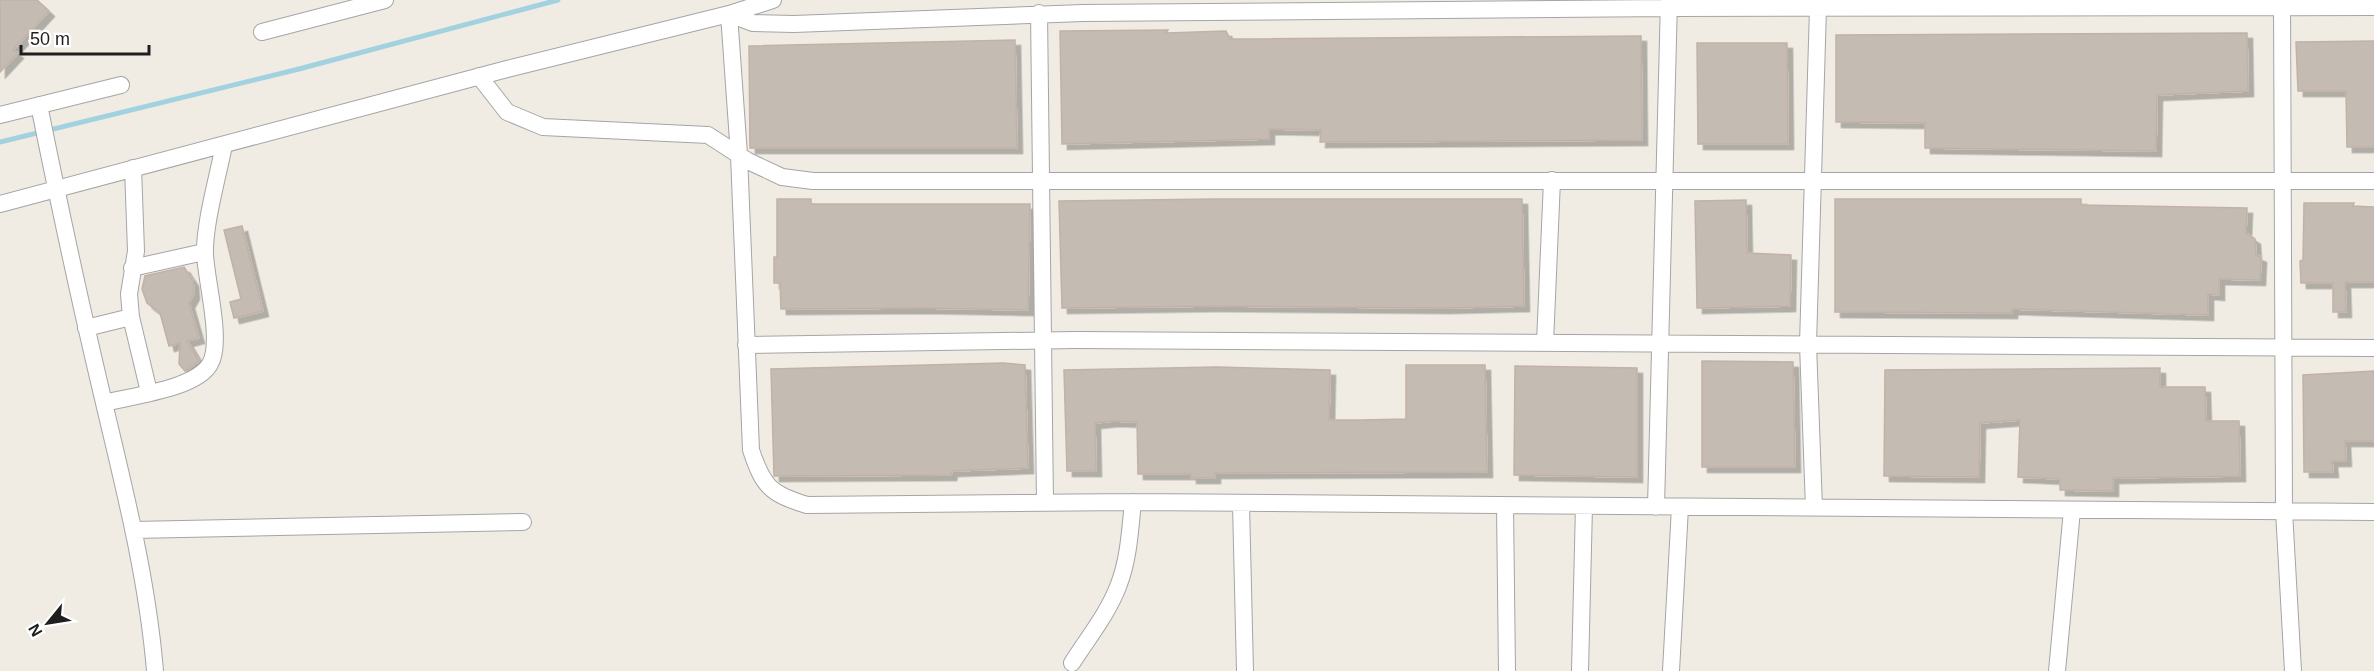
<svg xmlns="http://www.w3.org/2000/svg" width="2374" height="671" font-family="Arial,sans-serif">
	<defs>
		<filter id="shadow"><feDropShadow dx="5.5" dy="5.5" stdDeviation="0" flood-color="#0004"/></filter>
	</defs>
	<rect width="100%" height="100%" fill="#f0ece4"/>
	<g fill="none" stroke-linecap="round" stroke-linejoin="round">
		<!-- stream -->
		<path stroke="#a2d2e0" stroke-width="5" d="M0 142 299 69 558 0"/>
	</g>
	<!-- building -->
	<path fill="#c4bbb3" stroke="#c2b2a6" stroke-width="1.5" filter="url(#shadow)" d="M0 0H37L49 11 13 50 18 53 0 72Z
		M1168 30 1166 33 1226 31 1230 39 1641 36 1642 140 1320 142 1321 130 1269 129V139L1062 144 1060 31Z
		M2247 33 2248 91 2157 95 2156 151 1925 148V123L1836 122V35Z
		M1015 40 1017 148H750L749 46Z
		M2374 41V147H2347L2346 91H2298L2296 42Z
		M1697 43H1787L1788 144H1698Z
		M777 199H811V204H1030L1028 310 920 308 781 309 780 283H774V257H777Z
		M1215 199H1522L1524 306 1444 308 1215 306 1062 308 1059 201Z
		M1835 199H2081V205L2247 208 2246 233 2255 239 2256 255 2261 257 2260 280 2219 279V295L2208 294V315L2012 309V313L1835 312Z
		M1746 200 1747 253 1791 255 1790 306 1697 308 1695 201Z
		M2304 203H2354L2353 206 2374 207V282H2345L2346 312H2333V283H2301L2300 261 2303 260Z
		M242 226 263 311 234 318 230 302 241 299 224 230Z
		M184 267 193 281 194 294 189 303 199 338 187 341 199 361 185 371 179 364 180 343 169 346 160 313 147 303 142 289 145 276Z
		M1702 361 1793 362 1795 467H1702Z
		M1003 363 1025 365 1028 468 952 471 951 475 774 476 771 369Z
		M1406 365H1485L1487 472 1215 473V478H1191V474H1138L1137 422 1114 421 1095 423 1096 471H1067L1064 370 1217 367 1330 370 1329 420H1362L1406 419Z
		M1515 366 1637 368V477L1514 475Z
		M2160 368V387H2205L2206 421H2239L2240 476 2113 478V491L2060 490V479L2018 477 2020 420 1980 423 1979 477 1884 476 1885 370Z
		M2374 371V441H2345L2346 461H2332L2333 472H2304L2303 375Z"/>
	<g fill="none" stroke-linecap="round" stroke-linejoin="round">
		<defs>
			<path id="minor" d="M2282 0 2284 511 2293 671
				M2374 7 1670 8 1083 13 794 24 753 23 729 14 739 155 751 450C763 486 770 494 807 505L1133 502 2374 512
				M1039 13 1045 503
				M262 32 385 0
				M479 76 507 112 543 127 708 135 748 161 782 177 813 181H2374
				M39 105C58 199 78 293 100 386 122 480 147 574 155 671
				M0 115 121 85
				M133 168 136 251 129 294 131 317 149 392
				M0 204 507 69 729 14 773 0
				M132 268 204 252
				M86 328 131 317
				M1545 343 1552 180
				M746 345 1075 340 2374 348
				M104 403C131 396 196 389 210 364 223 342 206 281 205 254 204 225 218 176 224 145
				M1241 504 1245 671
				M1505 506 1507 671
				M1656 507 1669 0
				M1814 508 1808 344 1818 8
				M133 530 523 522
				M1072 663C1088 638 1109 612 1119 584 1129 558 1130 529 1133 502
				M1580 671 1584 506
				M1671 671 1680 507
				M2057 671 2072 510"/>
		</defs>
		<!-- minor casing -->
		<use href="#minor" stroke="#a5a5a5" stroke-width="18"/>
		<!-- minor -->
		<use href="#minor" stroke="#fff" stroke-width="16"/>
	</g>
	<!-- north arrow -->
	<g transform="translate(48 623) rotate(240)" stroke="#ffffff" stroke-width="4.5" paint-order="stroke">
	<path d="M0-4.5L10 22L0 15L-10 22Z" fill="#1e1e1e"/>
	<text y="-9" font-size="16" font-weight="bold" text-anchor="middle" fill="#1e1e1e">N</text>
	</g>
	<!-- scale -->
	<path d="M21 45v9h128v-9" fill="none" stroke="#1e1e1e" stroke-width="3"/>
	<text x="30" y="45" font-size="18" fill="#1e1e1e" stroke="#ffffff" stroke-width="4.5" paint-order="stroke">50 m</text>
</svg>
